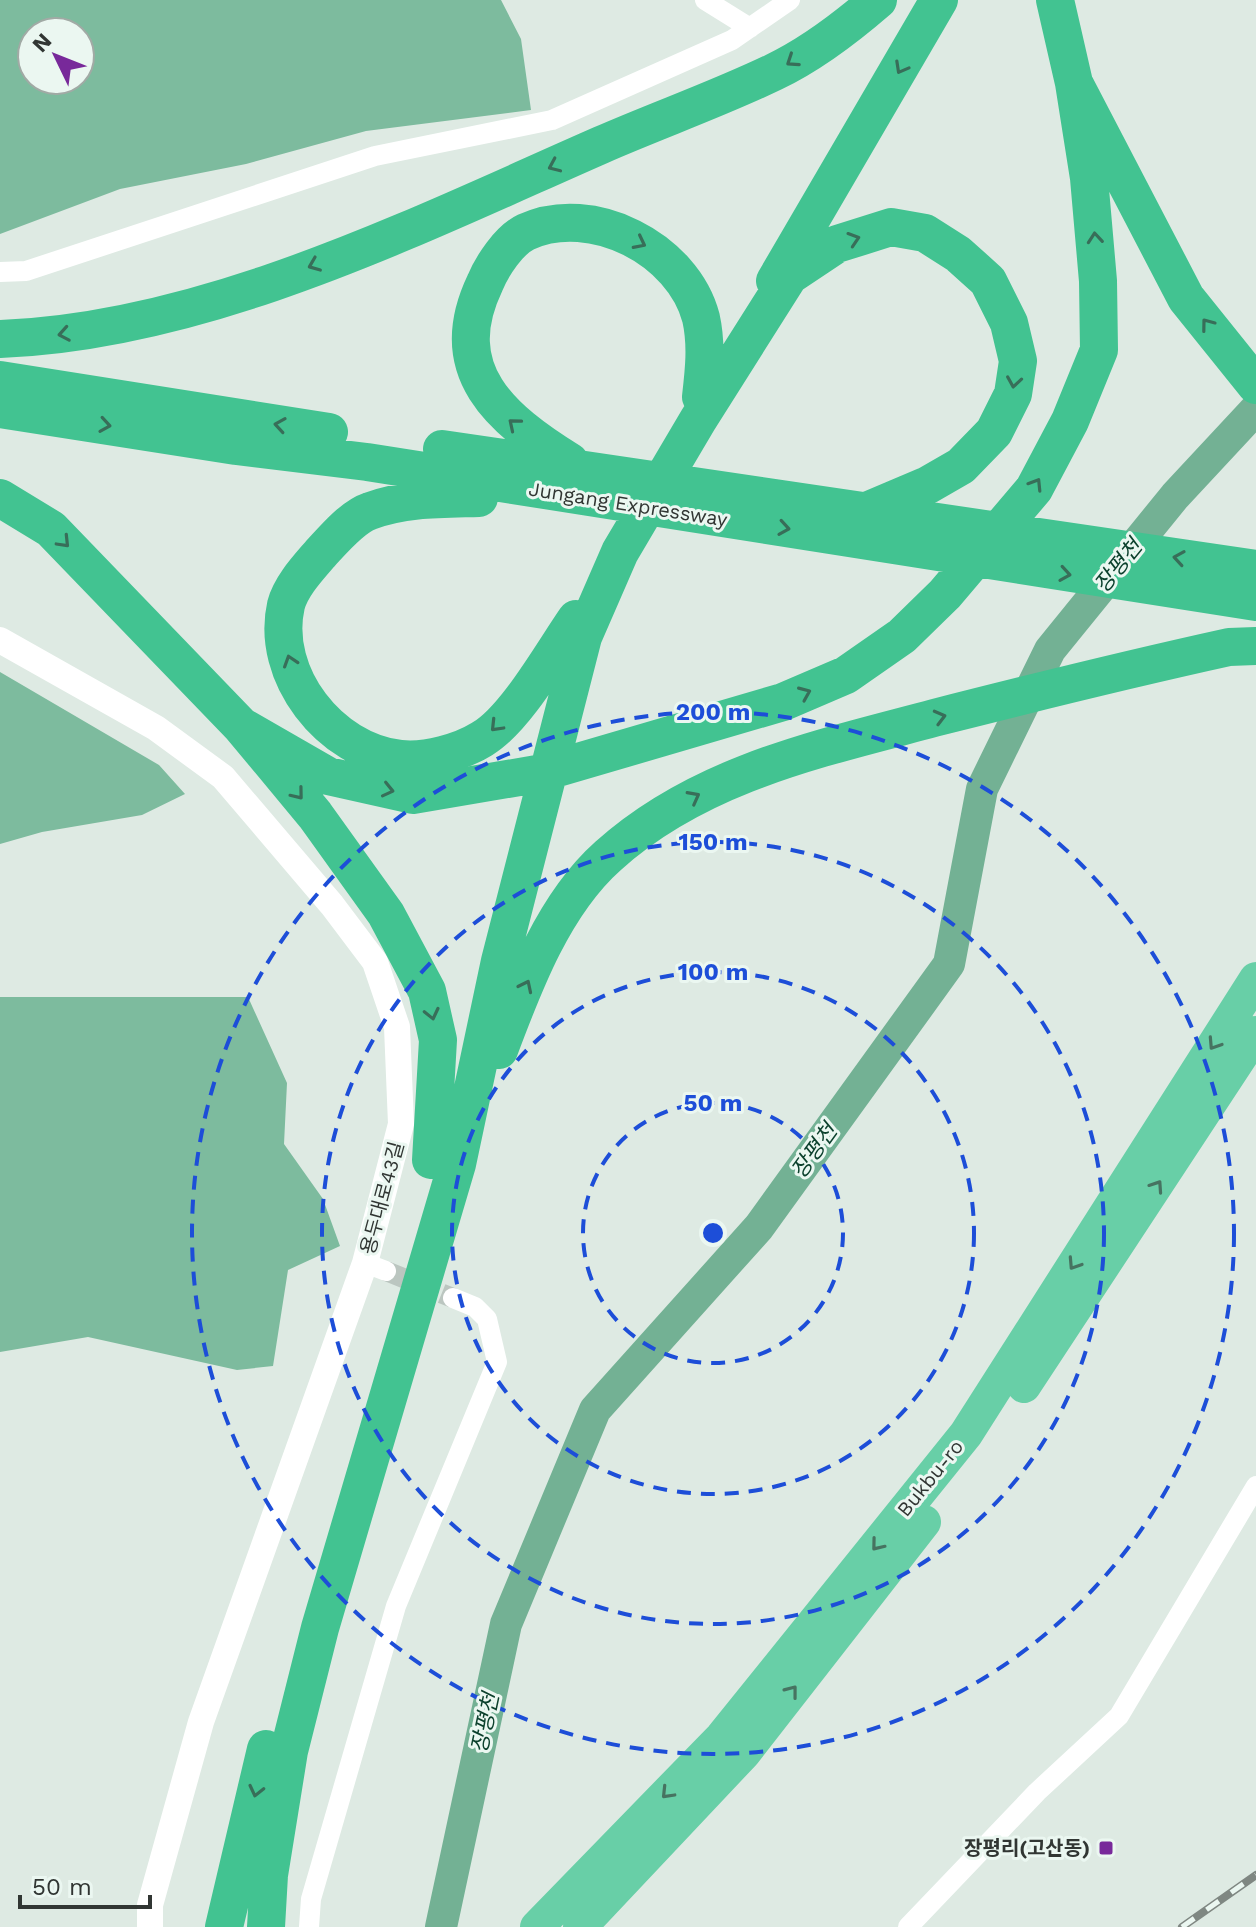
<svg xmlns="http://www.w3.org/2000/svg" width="1256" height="1927" font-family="'Work Sans','Noto Sans KR',sans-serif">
	<rect width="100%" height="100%" fill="#deeae3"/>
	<!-- forest -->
	<path fill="#7dbb9e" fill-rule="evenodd" d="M0 0H501L521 39 531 110 366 131 246 164 120 189 0 234ZM80 32V80H32V32Z
		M0 672 159 765 185 794 142 815 42 832 0 844Z
		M0 997H248L287 1083 284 1144 323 1199 340 1246 288 1270 273 1366 237 1370 88 1337 0 1352Z"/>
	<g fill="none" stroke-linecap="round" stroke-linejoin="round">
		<!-- river -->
		<path stroke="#73b194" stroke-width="32" d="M441 1927 506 1624 595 1410 759 1227 949 964 982 789 1050 650 1175 496 1256 409"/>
		<!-- minor-tunnel -->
		<path stroke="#bbc6c0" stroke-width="20" stroke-dasharray="20 10" stroke-linecap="butt" d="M386 1271 453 1298"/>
		<!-- minor -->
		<path stroke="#fff" stroke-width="20" d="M705 0 750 28
			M0 272 26 271 375 156 552 120 732 40 790 0
			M365 1263 386 1271
			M309 1927 311 1899 396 1606 497 1362 487 1319 475 1307 453 1298
			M908 1927 1037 1792 1119 1716 1256 1486"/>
		<!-- tertiary -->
		<path stroke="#fff" stroke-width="26" d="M0 640 156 728 223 777 332 905 375 962 397 1027 401 1124 365 1263 201 1722 150 1905V1927"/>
		<!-- trunk -->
		<path stroke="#68cfa7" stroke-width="34" d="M1024 1386 1256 1033
			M537 1927 722 1737 966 1434 1256 979
			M580 1927 744 1753 924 1522"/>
		<!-- motorway -->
		<path stroke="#42c391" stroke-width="38" d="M1055 0 1074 83 1186 298 1256 385
			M775 281 939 0
			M0 339C207 331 414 227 601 145 658 120 718 99 774 72 810 55 848 26 878 0
			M0 380 329 432
			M0 409 236 446 367 462 1256 602
			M442 449 1256 569
			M570 462C501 419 443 371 485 283 492 266 509 240 526 232 592 202 683 249 701 318 707 345 704 371 701 397
			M0 498 51 529 241 726 315 815 386 914 427 991 438 1040 431 1160
			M479 498C442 499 405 498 370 511 352 517 333 540 320 554 308 568 291 586 286 605 270 675 330 751 400 759 426 762 461 752 482 739 516 719 553 652 576 619
			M241 726 328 776 413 795 537 774 783 702 846 675 902 636 945 594 1034 489 1070 421 1099 350 1098 281 1089 178 1074 83
			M499 1050C524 983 554 904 608 856 699 774 818 749 934 718 1032 693 1129 669 1229 647L1256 646
			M224 1927 266 1749
			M266 1927 269 1875 289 1751 320 1628 457 1164 500 961 583 637 620 552 698 420 789 276 837 244 891 227 925 233 958 254 988 281 1009 323 1018 361 1013 394 994 432 961 466 928 485 869 510"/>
		<defs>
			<path id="rail" d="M1182 1927 1256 1875"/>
		</defs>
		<!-- rail casing -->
		<use href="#rail" stroke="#7f8782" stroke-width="8"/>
		<!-- rail -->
		<use href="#rail" stroke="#ebf7f1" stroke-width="5" stroke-dasharray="15" stroke-linecap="butt"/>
	</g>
	<!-- one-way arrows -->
	<defs><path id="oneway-chevron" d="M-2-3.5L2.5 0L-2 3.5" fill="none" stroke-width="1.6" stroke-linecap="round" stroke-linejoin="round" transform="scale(2)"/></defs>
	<g stroke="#386e59">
		<use href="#oneway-chevron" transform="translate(792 61) rotate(146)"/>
		<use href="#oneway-chevron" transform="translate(901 68) rotate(119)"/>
		<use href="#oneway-chevron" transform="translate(554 166) rotate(156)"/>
		<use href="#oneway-chevron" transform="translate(1095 238) rotate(-95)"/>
		<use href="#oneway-chevron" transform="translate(854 239) rotate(-18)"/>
		<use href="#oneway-chevron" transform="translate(640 243) rotate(27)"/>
		<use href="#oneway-chevron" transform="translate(314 265) rotate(158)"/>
		<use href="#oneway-chevron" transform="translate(1207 324) rotate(-127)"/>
		<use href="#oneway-chevron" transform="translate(64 334) rotate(170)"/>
		<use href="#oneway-chevron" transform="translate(1014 382) rotate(99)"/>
		<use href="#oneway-chevron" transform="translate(514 424) rotate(-140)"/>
		<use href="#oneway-chevron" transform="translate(105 425) rotate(9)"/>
		<use href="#oneway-chevron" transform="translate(280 425) rotate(-171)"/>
		<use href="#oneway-chevron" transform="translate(1036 484) rotate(-58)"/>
		<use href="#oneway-chevron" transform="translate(784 528) rotate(9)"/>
		<use href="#oneway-chevron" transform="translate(64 542) rotate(46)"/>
		<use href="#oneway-chevron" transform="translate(1179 558) rotate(-171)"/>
		<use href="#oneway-chevron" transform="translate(1065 574) rotate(9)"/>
		<use href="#oneway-chevron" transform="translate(290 661) rotate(-108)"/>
		<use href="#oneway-chevron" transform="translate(805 693) rotate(-23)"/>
		<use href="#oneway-chevron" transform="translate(940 717) rotate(-15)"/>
		<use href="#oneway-chevron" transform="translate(496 726) rotate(134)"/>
		<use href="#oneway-chevron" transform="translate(388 790) rotate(13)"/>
		<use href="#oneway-chevron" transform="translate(298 794) rotate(51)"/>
		<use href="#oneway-chevron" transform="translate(694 797) rotate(-28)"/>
		<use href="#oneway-chevron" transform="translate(526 986) rotate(-64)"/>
		<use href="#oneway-chevron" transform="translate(432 1014) rotate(77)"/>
		<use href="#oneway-chevron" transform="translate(256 1791) rotate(103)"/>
	</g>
	<g stroke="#477361">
		<use href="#oneway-chevron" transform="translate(1214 1044) rotate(123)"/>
		<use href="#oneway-chevron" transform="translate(1157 1186) rotate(-56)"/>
		<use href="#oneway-chevron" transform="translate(1074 1264) rotate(123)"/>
		<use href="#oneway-chevron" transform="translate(877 1545) rotate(129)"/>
		<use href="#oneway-chevron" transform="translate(792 1691) rotate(-52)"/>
		<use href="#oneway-chevron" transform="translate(667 1793) rotate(134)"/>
	</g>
	<!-- distance rings -->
	<g fill="none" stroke="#1d4ed8" stroke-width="4" stroke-dasharray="14 10">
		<circle cx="713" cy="1233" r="130"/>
		<circle cx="713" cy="1233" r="261"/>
		<circle cx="713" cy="1233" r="391"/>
		<circle cx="713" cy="1233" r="521"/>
	</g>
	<!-- markers -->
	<rect fill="#78299a" stroke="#ebf7f1" stroke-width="3" x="1098" y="1840" width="16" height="16" rx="4"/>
	<g text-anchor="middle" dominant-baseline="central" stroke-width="6" stroke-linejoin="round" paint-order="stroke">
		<!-- street labels -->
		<g font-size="20" fill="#313633" stroke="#ebf7f1">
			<text transform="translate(628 504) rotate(9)">Jungang Expressway</text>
			<text transform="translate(382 1198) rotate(-75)">용두대로43길</text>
			<text transform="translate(930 1478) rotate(-51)">Bukbu-ro</text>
		</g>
		<!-- poi labels -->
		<g font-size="20" font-weight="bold" fill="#313633" stroke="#ebf7f1" text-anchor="end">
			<text x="1090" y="1848">장평리(고산동)</text>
		</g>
		<!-- water labels -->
		<g font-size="22" font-style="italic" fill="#0c412d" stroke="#ebf7f1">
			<text transform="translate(1118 566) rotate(-51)">장평천</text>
			<text transform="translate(814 1151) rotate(-54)">장평천</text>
			<text transform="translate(485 1723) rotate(-78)">장평천</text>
		</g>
	</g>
	<circle cx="713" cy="1233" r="12" fill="#1d4ed8" stroke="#ebf7f1" stroke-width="4"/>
	<g font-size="24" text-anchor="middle" font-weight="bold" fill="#1d4ed8" stroke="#ebf7f1" stroke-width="6" stroke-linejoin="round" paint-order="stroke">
		<text x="713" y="720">200 m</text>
		<text x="713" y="850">150 m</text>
		<text x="713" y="980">100 m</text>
		<text x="713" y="1111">50 m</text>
	</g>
	<!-- north arrow -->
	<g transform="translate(56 56) rotate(313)"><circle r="38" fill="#ebf7f1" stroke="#a1aaa5" stroke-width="2"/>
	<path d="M0-6L14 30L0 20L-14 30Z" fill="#78299a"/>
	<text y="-12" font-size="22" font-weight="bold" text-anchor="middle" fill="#313633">N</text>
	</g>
	<!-- scale -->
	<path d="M20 1895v12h130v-12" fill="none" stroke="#313633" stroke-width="4"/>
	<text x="32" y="1895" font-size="24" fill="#313633" stroke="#ebf7f1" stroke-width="6" paint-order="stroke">50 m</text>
</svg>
